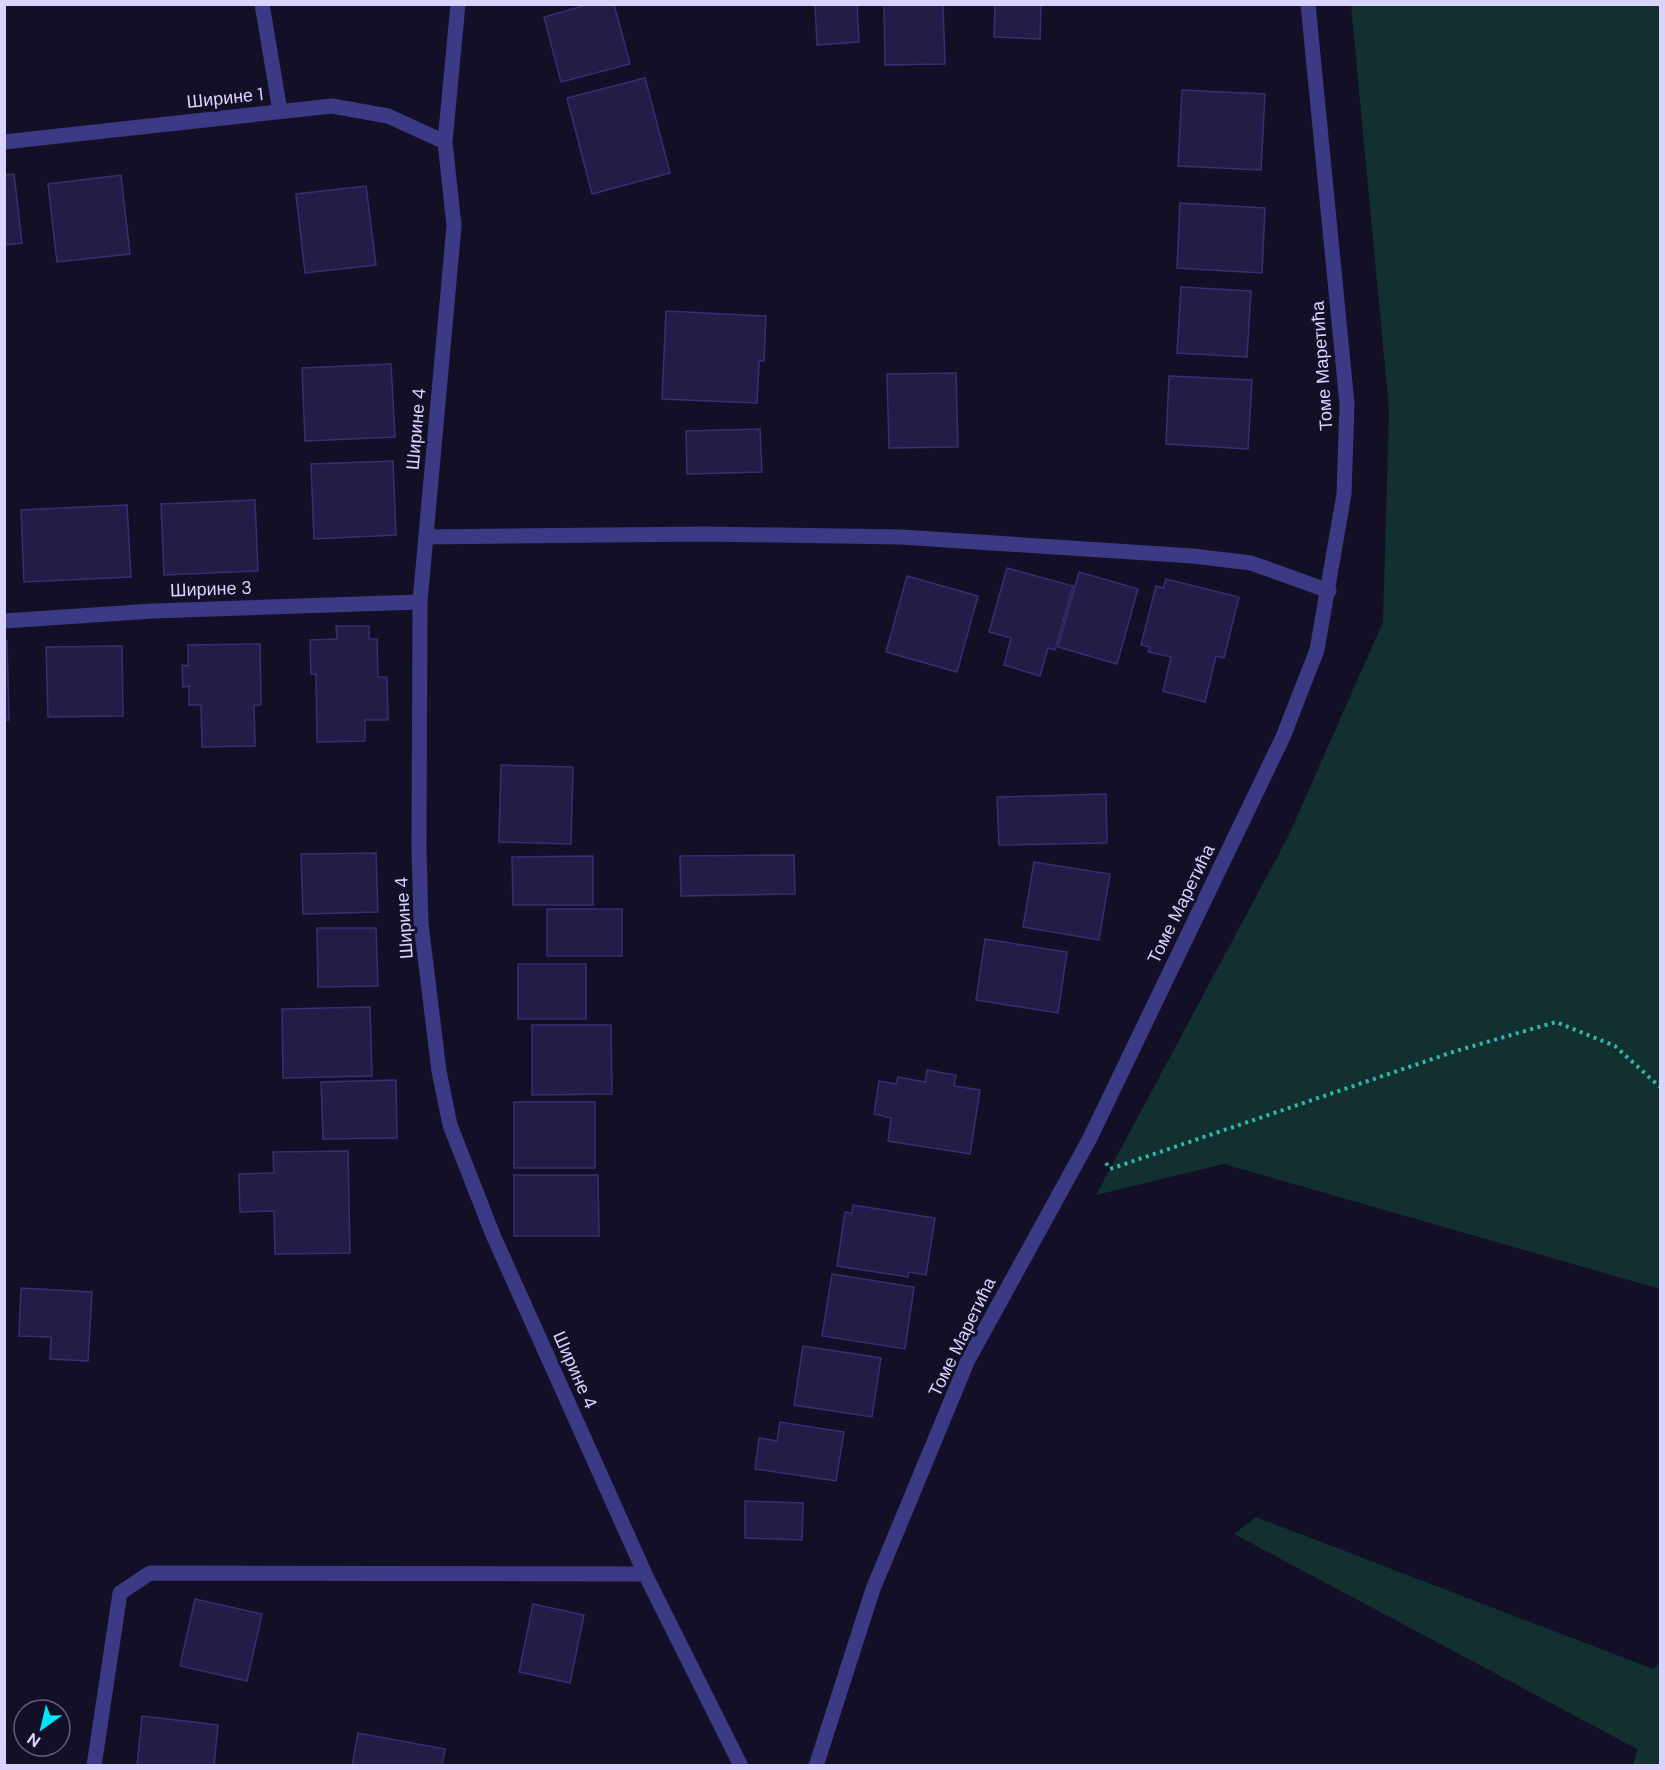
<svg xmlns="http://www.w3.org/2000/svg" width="1665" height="1770" font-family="'DM Sans',sans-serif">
	<rect width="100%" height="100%" fill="#130f26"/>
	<!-- green -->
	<path fill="#12302f" d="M1351 5H1660V1289L1224 1164 1096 1195 1288 837 1383 622 1389 409Z
		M1256 1517 1653 1669 1660 1662V1765H1633L1637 1749 1234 1534Z"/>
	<!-- building -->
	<path fill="#241b47" stroke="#3b2d73" stroke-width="1.5" d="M590 4H614L630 64 561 82 544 17Z
		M815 4H857L859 42 817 45Z
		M884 4H943L945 64 885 65Z
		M995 4H1041L1040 39 994 37Z
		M645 78 670 173 592 194 567 98Z
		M1182 90 1265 94 1261 170 1178 166Z
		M14 174 22 243 4 245V175Z
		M121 175 130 254 57 262 48 184Z
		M366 186 376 265 305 273 296 194Z
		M1180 203 1265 208 1262 273 1177 268Z
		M1181 287 1251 291 1247 357 1177 353Z
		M666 311 766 316 764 361H759L757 403 662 399Z
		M391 364 395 437 305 441 302 368Z
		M956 373 958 447 889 448 887 374Z
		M1169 376 1252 380 1248 449 1166 444Z
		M760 429 762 472 687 474 686 431Z
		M393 461 396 535 314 539 311 464Z
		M255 500 258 571 164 575 161 504Z
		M127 505 131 577 24 582 21 510Z
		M1007 568 1073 586 1055 650 1048 648 1040 676 1004 665 1011 638 989 632Z
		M1079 572 1138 589 1117 664 1058 647Z
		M907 576 978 596 957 672 886 652Z
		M1166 579 1239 597 1224 658 1216 656 1205 702 1163 691 1171 657 1148 652 1150 647 1141 645 1156 586 1163 588Z
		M336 626H369V639H377L378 677H387L388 720H365V741L317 742 316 674H311L310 640 337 639Z
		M4 641H7L9 720H4Z
		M260 644 261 705H254L255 746 202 747 201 705H189V686L183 687 182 665 188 666V645Z
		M122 646 123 716 48 717 46 647Z
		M501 765 573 767 571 844 499 842Z
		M1106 794 1107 843 999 845 997 797Z
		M376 853 378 912 303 914 301 854Z
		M794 855 795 894 681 896 680 856Z
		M593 856V905H513L512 857Z
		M1034 862 1110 874 1099 940 1023 927Z
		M547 909H622V956H547Z
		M317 928H376L378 986 318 987Z
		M985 939 1067 952 1058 1013 976 1000Z
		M518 964H586V1019H518Z
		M370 1007 372 1076 283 1078 282 1009Z
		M532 1025H611L612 1094 532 1095Z
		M927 1070 956 1075 954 1086 980 1090 970 1154 888 1141 891 1118 874 1114 879 1081 896 1084 898 1077 925 1082Z
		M396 1080 397 1138 323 1139 321 1082Z
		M514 1102H595V1168H514Z
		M348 1151 350 1253 275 1254 274 1211 240 1212 239 1174 274 1173 273 1152Z
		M514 1175H598L599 1236H514Z
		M853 1205 935 1218 926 1275 909 1272 908 1277 837 1266 845 1212 852 1213Z
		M832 1274 914 1287 905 1349 822 1336Z
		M21 1288 92 1292 88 1361 50 1359 51 1337 19 1336Z
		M803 1346 881 1358 872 1417 794 1405Z
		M780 1422 844 1432 836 1481 755 1469 759 1438 777 1441Z
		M745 1501 803 1503 802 1540 745 1538Z
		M195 1599 262 1614 247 1681 180 1666Z
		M533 1604 584 1615 570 1683 519 1672Z
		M142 1716 218 1725 214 1766H137Z
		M358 1733 445 1749 442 1766H352Z"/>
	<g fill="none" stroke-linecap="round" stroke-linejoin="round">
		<!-- path -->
		<path stroke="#2fb8b0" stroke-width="4" stroke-dasharray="3 4.5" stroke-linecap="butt" d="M1106 1163 1110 1169 1456 1051 1556 1022 1615 1046 1660 1087"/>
		<!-- lane -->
		<path stroke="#3d3a85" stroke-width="15" d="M262 4 280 111
			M4 621 153 611 420 602
			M94 1766 120 1593 150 1573 645 1574"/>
		<!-- street -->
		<path stroke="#3d3a85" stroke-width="15" d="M458 4 445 142 454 226 420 602 419 847 421 924 439 1071 450 1125 493 1235 645 1574 741 1766
			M4 142 332 106 388 116 445 142
			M426 537 705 534 901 537 1193 556 1251 563 1329 591
			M816 1766 873 1589 968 1360 1089 1140 1283 737 1317 650 1344 494 1347 404 1308 4"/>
	</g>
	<g text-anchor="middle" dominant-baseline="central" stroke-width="6" stroke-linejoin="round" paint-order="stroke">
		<!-- street labels -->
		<g font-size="18" fill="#d9d4ff" stroke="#130f26">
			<text transform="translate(225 98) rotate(-6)">Ширине 1</text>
			<text transform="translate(1322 366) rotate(-94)">Томе Маретића</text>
			<text transform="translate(416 429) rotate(-85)">Ширине 4</text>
			<text transform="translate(211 589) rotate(-2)">Ширине 3</text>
			<text transform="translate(1181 904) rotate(-64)">Томе Маретића</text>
			<text transform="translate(404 918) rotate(-94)">Ширине 4</text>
			<text transform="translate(962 1337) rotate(-64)">Томе Маретића</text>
			<text transform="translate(575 1370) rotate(66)">Ширине 4</text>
		</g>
	</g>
	<!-- border -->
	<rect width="1665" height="1770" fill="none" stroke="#d9d4ff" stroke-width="12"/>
	<!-- north arrow -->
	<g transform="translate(42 1728) rotate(214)"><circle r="28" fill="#130f26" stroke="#625e7d" stroke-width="1.5"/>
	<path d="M0-4.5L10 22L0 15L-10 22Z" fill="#00e5ff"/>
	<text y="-9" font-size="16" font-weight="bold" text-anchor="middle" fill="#d9d4ff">N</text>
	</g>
</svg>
